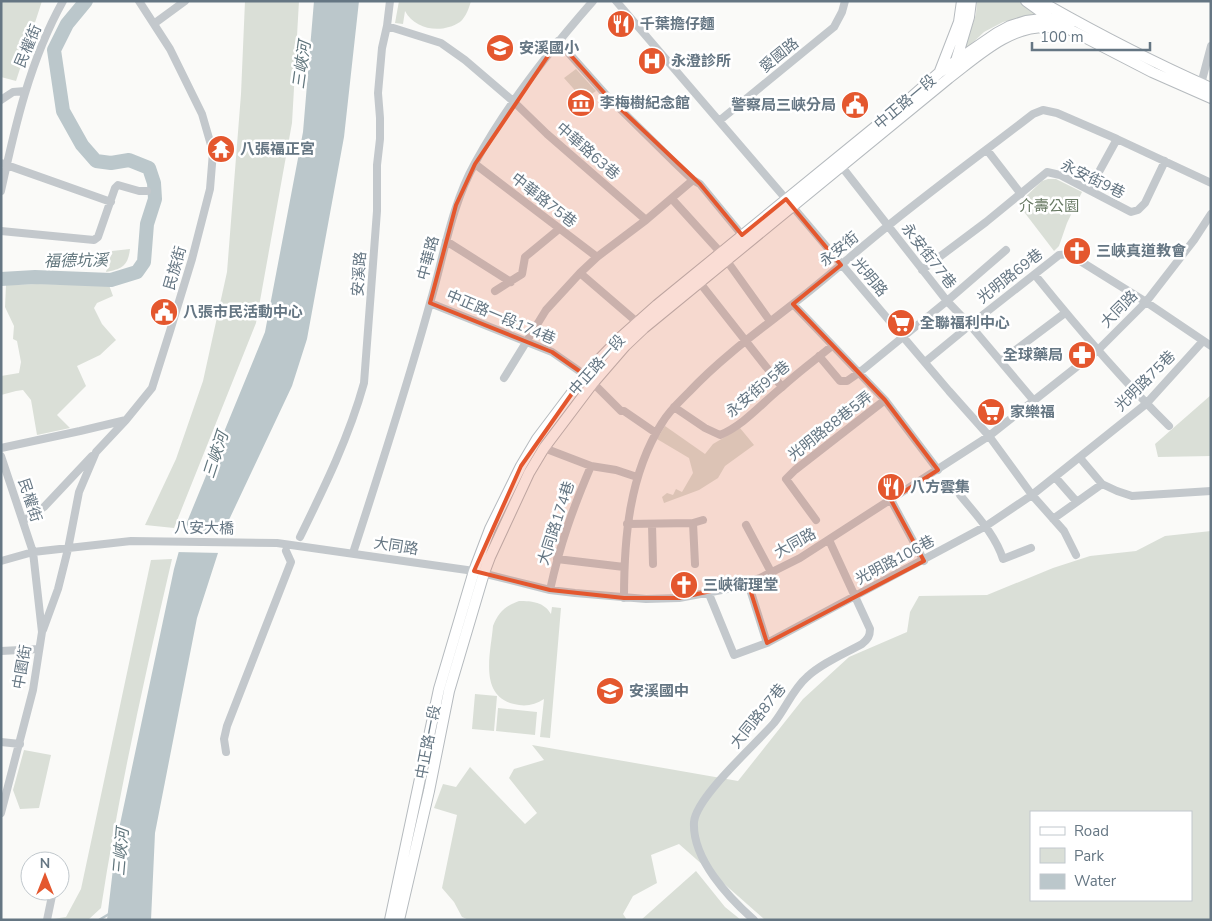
<svg xmlns="http://www.w3.org/2000/svg" width="1212" height="921" font-family="'Nunito Sans','Noto Sans TC',sans-serif">
	<rect width="100%" height="100%" fill="#fafaf8"/>
	<!-- green -->
	<path fill="#dadfd7" fill-rule="evenodd" d="M1 1H42L16 81 1 77Z
		M245 1H299L292 123 256 323 174 528 145 525 176 459 203 381 227 272 241 94Z
		M399 1H471C469 8 466 17 460 22 442 34 415 30 405 11L403 24 395 23Z
		M977 1H1020L1037 14 1003 22 984 32 964 51 976 14Z
		M576 69 596 91 590 95 595 101 589 106 564 78Z
		M1048 179H1056L1082 192 1067 223 1059 246 1054 251 1018 204 1042 181Z
		M130 249C128 266 122 269 106 272L112 251Z
		M37 284 109 285 113 296 97 303 94 308 102 324 116 340 100 355 77 366 86 386 57 415 70 428 37 435 31 400 23 390 16 391 1 395V376L19 373 21 362 17 341 13 339 14 326 5 307 6 285Z
		M1211 395V456L1158 457 1155 444Z
		M665 426 705 454 713 444 740 428 754 445 725 466 718 478 699 490 664 503 662 497 667 493 673 495 676 489 682 492 693 473 689 458 657 439Z
		M1211 531V920H765L679 844 651 855 657 883 633 896 623 914 627 920H469L462 917 454 902 442 888 457 815 434 808 443 784 456 787 470 767 525 824 537 813 509 778 514 769 544 760 532 745 738 781 803 699 849 657 907 632 910 612 919 596 987 595 1053 568 1090 556 1136 551 1165 536ZM1031 812H1191V900H1031Z
		M172 559C145 675 119 791 101 908L88 920H47L66 917 81 889 151 560Z
		M519 601C532 601 544 602 551 614L552 607 561 608 550 738 540 737 544 699C535 705 525 707 514 704 478 696 491 652 493 626 498 613 505 606 519 601Z
		M475 694 497 696 494 731 472 729Z
		M498 708 537 712 535 735 496 731Z
		M24 750 51 755 39 808 20 809 13 790Z
		M696 871 725 907 741 920H641Z"/>
	<!-- water -->
	<path fill="#bbc7cb" d="M314 1H359L344 137 307 339 292 386 228 522 197 618 155 833 151 920H107L116 843 174 569 187 522 265 332 303 132Z"/>
	<!-- pier -->
	<path fill="#fafaf8" d="M182 531H228L221 553 176 552Z"/>
	<g fill="none" stroke-linecap="round" stroke-linejoin="round">
		<!-- stream -->
		<path stroke="#bbc7cb" stroke-width="2.5" d="M99 920 109 914"/>
		<!-- river -->
		<path stroke="#bbc7cb" stroke-width="14" d="M1 279 35 277 111 280 137 272 144 262 147 224 155 199 154 183 149 168 129 160 111 163 96 161 82 145 63 111 54 50 67 24 86 1"/>
		<defs>
			<path id="major" d="M1026 1 1051 19
				M1040 1C1096 33 1152 62 1211 88
				M1063 26 1152 72 1211 98
				M956 61 969 17 971 1
				M940 71 959 22 962 1
				M390 920 439 689 474 571 490 529 521 466 537 439 589 370 621 337 657 305 907 101 940 72 997 33 1010 26 1026 21 1050 18 1075 21
				M399 920 429 791 449 691 484 573 490 557 529 473 544 448 593 383 625 346 644 328 949 78C978 56 1010 25 1049 27 1055 27 1062 28 1068 29"/>
		</defs>
		<!-- major casing -->
		<use href="#major" stroke="#b5babe" stroke-width="12"/>
		<!-- minor -->
		<path stroke="#c3c8cc" stroke-width="8" d="M616 1 798 213 949 391 989 436 1032 495 1064 531 1076 555
			M155 23 185 1
			M387 26 441 43 465 60 513 101 547 134 646 220
			M558 41 607 96 675 163 693 180 700 184 742 235
			M1201 84 1211 46
			M1 100 13 92 25 91
			M719 121 834 27 842 12 845 1
			M987 150 1021 194
			M1 163 111 202
			M475 164 597 257
			M842 167 947 301 970 325 1034 401
			M1089 190 1117 139
			M1 191C15 126 30 60 63 1
			M672 199 721 253
			M1 231 94 240 98 237 115 188 118 185 139 191H147
			M446 241 511 282
			M727 261 770 321
			M922 270 986 222 1047 172 1060 175 1131 212 1138 210 1145 203 1165 161
			M580 273 637 322
			M1035 275C1077 327 1121 379 1169 426
			M700 283 782 387
			M495 291 522 274 525 257 559 229
			M430 303 552 352 585 375
			M793 304 885 400 938 470
			M819 356 840 381H847L860 372 947 301 1006 250
			M1001 361 1065 313
			M925 362 970 325 1059 255 1069 254 1146 302 1211 346
			M504 378 546 310 580 273 597 257 646 220 693 180
			M593 383 621 411H624L656 433
			M674 407 705 428 720 435C744 425 761 404 781 388 797 373 815 360 832 346
			M1 448 80 431 126 420 152 388 170 331 192 259 210 189 213 152 202 114 170 49 139 1
			M544 448 591 466 616 470 637 477
			M1 456 33 552 42 632 33 690 1 813
			M1080 458 1102 484 1117 491 1132 496 1211 491
			M1055 477 1076 501
			M960 495C976 515 995 534 1003 559L1031 548
			M891 500 924 561
			M1053 519 1102 484
			M816 520 786 479 795 470 885 400
			M23 521 44 507 92 456
			M693 523 695 564
			M627 524 693 523 703 520
			M652 525 653 564
			M746 525 771 572
			M300 537C325 486 349 437 364 383L377 211V165L380 139V118L378 93 382 48 387 26 390 1
			M353 553C380 470 407 387 430 303 444 256 451 206 475 163 507 104 549 51 593 1
			M557 559 624 567
			M1 561 33 552 131 541 277 543 474 571 550 590 575 593 646 599 679 598 727 589 760 578 800 558 989 436 1098 350 1146 302 1194 240 1211 214
			M550 590C560 544 573 508 591 466
			M709 594 734 655 767 643 748 583
			M624 598C624 538 629 475 662 423 669 411 679 402 689 392 720 359 757 332 793 304 826 279 856 251 889 225 936 187 985 151 1033 114L1043 110 1057 113 1117 139 1211 183
			M43 630 58 589 68 549 79 492 96 452 126 420
			M767 643 986 526 1032 495 1146 404 1203 341
			M1 651 39 649
			M1 742 20 744
			M226 752 224 739 227 726 291 562 286 551
			M47 920 53 891
			M754 920C729 898 692 859 694 822 696 797 756 744 774 723 786 708 793 689 807 677 822 663 844 654 862 644 868 639 870 636 870 629L829 540"/>
		<!-- major -->
		<use href="#major" stroke="#fff" stroke-width="10"/>
	</g>
	<!-- marked area -->
	<path fill="#e4572e" fill-opacity="0.2" stroke="#e4572e" stroke-width="4" stroke-linejoin="round" d="M558 41 607 96 700 184 742 235 786 199 841 265 793 304 885 400 938 470 891 500 924 561 767 643 748 583 679 598H624L550 590 474 571 521 466 585 375 552 352 430 303 456 205 475 164Z"/>
	<!-- icons -->
	<defs>
		<symbol id="restaurant-disc" viewBox="-11 -11 22 22"><circle r="9.5" fill="#e4572e" stroke="#fff"/><path d="M-5-6h1v4h1v-4h1v4h1v-4h1v5L-1.5 .5V6h-2V.5L-5-1ZM5-6V6H3V1.5H1.5Q1.5-4 5-6Z" fill="#fff"/></symbol>
		<symbol id="school-disc" viewBox="-11 -11 22 22"><circle r="9.5" fill="#e4572e" stroke="#fff"/><path d="M0-5L7-2L0 1L-7-2ZM-4 1L0 2.5L4 1V4Q0 6-4 4Z" fill="#fff"/></symbol>
		<symbol id="hospital-disc" viewBox="-11 -11 22 22"><circle r="9.5" fill="#e4572e" stroke="#fff"/><path d="M-5-5h3v3.5h4V-5h3V5h-3V1.5h-4V5h-3Z" fill="#fff"/></symbol>
		<symbol id="museum-disc" viewBox="-11 -11 22 22"><circle r="9.5" fill="#e4572e" stroke="#fff"/><path d="M0-6L6-3V-2H-6V-3ZM-5-1h2V3h-2ZM-1-1h2V3h-2ZM3-1h2V3H3ZM-6 4H6V6H-6Z" fill="#fff"/></symbol>
		<symbol id="civic-disc" viewBox="-11 -11 22 22"><circle r="9.5" fill="#e4572e" stroke="#fff"/><path d="M-.6-6.5H3V-4.5H.6V-3L4-1V1h2V6H-6V1h2V-1L-.6-3ZM-1.2 2.5V6h2.4V2.5Z" fill="#fff"/></symbol>
		<symbol id="temple-disc" viewBox="-11 -11 22 22"><circle r="9.5" fill="#e4572e" stroke="#fff"/><path d="M0-6L5-2H3V0L6.5 2.5H4V6H1.5V3h-3V6H-4V2.5H-6.5L-3 0V-2H-5Z" fill="#fff"/></symbol>
		<symbol id="church-disc" viewBox="-11 -11 22 22"><circle r="9.5" fill="#e4572e" stroke="#fff"/><path d="M-1.2-6h2.4v3.5h3.3v2.4h-3.3V6h-2.4V-.1h-3.3v-2.4h3.3Z" fill="#fff"/></symbol>
		<symbol id="supermarket-disc" viewBox="-11 -11 22 22"><circle r="9.5" fill="#e4572e" stroke="#fff"/><path d="M-6-5.5h2.5l.6 2H6L4.5 2H-2.5L-4.4-4H-6ZM-1.5 3.2a1.3 1.3 0 1 0 .1 0ZM3 3.2a1.3 1.3 0 1 0 .1 0Z" fill="#fff"/></symbol>
		<symbol id="pharmacy-disc" viewBox="-11 -11 22 22"><circle r="9.5" fill="#e4572e" stroke="#fff"/><path d="M-2-6h4v4h4v4h-4v4h-4v-4h-4v-4h4Z" fill="#fff"/></symbol>
	</defs>
	<g fill-rule="evenodd">
		<use href="#restaurant-disc" x="605" y="8" width="32" height="32"/>
		<use href="#school-disc" x="484" y="32" width="32" height="32"/>
		<use href="#hospital-disc" x="636" y="45" width="32" height="32"/>
		<use href="#museum-disc" x="565" y="87" width="32" height="32"/>
		<use href="#civic-disc" x="839" y="89" width="32" height="32"/>
		<use href="#temple-disc" x="205" y="133" width="32" height="32"/>
		<use href="#church-disc" x="1061" y="235" width="32" height="32"/>
		<use href="#civic-disc" x="148" y="296" width="32" height="32"/>
		<use href="#supermarket-disc" x="885" y="307" width="32" height="32"/>
		<use href="#pharmacy-disc" x="1066" y="339" width="32" height="32"/>
		<use href="#supermarket-disc" x="975" y="396" width="32" height="32"/>
		<use href="#restaurant-disc" x="875" y="471" width="32" height="32"/>
		<use href="#church-disc" x="668" y="569" width="32" height="32"/>
		<use href="#school-disc" x="594" y="675" width="32" height="32"/>
	</g>
	<g text-anchor="middle" dominant-baseline="central" stroke-width="5" stroke-linejoin="round" paint-order="stroke">
		<!-- poi labels -->
		<g font-size="15" font-weight="bold" fill="#657683" stroke="#fff" text-anchor="start">
			<text x="640" y="24">千葉擔仔麵</text>
			<text x="519" y="48">安溪國小</text>
			<text x="671" y="61">永澄診所</text>
			<text x="600" y="103">李梅樹紀念館</text>
			<text x="836" y="105" text-anchor="end">警察局三峽分局</text>
			<text x="240" y="149">八張福正宮</text>
			<text x="1096" y="251">三峽真道教會</text>
			<text x="183" y="312">八張市民活動中心</text>
			<text x="920" y="323">全聯福利中心</text>
			<text x="1063" y="355" text-anchor="end">全球藥局</text>
			<text x="1010" y="412">家樂福</text>
			<text x="910" y="487">八方雲集</text>
			<text x="703" y="585">三峽衛理堂</text>
			<text x="629" y="691">安溪國中</text>
		</g>
		<!-- street labels -->
		<g font-size="15" fill="#657683" stroke="#fff">
			<text transform="translate(28 46) rotate(-67)">民權街</text>
			<text transform="translate(779 55) rotate(-39)">愛國路</text>
			<text transform="translate(905 102) rotate(-40)">中正路一段</text>
			<text transform="translate(588 151) rotate(41)">中華路63巷</text>
			<text transform="translate(1093 179) rotate(26)">永安街9巷</text>
			<text transform="translate(544 200) rotate(38)">中華路75巷</text>
			<text transform="translate(839 249) rotate(-39)">永安街</text>
			<text transform="translate(929 256) rotate(52)">永安街77巷</text>
			<text transform="translate(428 258) rotate(-75)">中華路</text>
			<text transform="translate(175 268) rotate(-74)">民族街</text>
			<text transform="translate(359 274) rotate(-86)">安溪路</text>
			<text transform="translate(1010 276) rotate(-38)">光明路69巷</text>
			<text transform="translate(870 277) rotate(50)">光明路</text>
			<text transform="translate(1119 309) rotate(-45)">大同路</text>
			<text transform="translate(501 317) rotate(23)">中正路一段174巷</text>
			<text transform="translate(597 365) rotate(-48)">中正路一段</text>
			<text transform="translate(1145 381) rotate(-45)">光明路75巷</text>
			<text transform="translate(758 389) rotate(-40)">永安街95巷</text>
			<text transform="translate(830 426) rotate(-38)">光明路88巷5弄</text>
			<text transform="translate(30 500) rotate(72)">民權街</text>
			<text transform="translate(556 523) rotate(-72)">大同路174巷</text>
			<text transform="translate(204 528) rotate(1)">八安大橋</text>
			<text transform="translate(795 543) rotate(-29)">大同路</text>
			<text transform="translate(396 546) rotate(9)">大同路</text>
			<text transform="translate(895 560) rotate(-28)">光明路106巷</text>
			<text transform="translate(22 667) rotate(-80)">中園街</text>
			<text transform="translate(758 716) rotate(-51)">大同路87巷</text>
			<text transform="translate(428 742) rotate(-79)">中正路一段</text>
		</g>
		<!-- park labels -->
		<g font-size="15" fill="#687a64" stroke="#fff">
			<text x="1049" y="206">介壽公園</text>
		</g>
		<!-- water labels -->
		<g font-size="16" font-style="italic" fill="#60757c" stroke="#fff">
			<text transform="translate(302 65) rotate(-82)">三峽河</text>
			<text transform="translate(76 261) rotate(-1)">福德坑溪</text>
			<text transform="translate(216 455) rotate(-72)">三峽河</text>
			<text transform="translate(121 852) rotate(-85)">三峽河</text>
		</g>
	</g>
	<!-- border -->
	<rect width="1212" height="921" fill="none" stroke="#657683" stroke-width="5"/>
	<!-- legend -->
	<rect x="1030" y="811" width="162" height="90" fill="#ffffff" stroke="#c1c8cd"/>
	<rect x="1040" y="827" width="25" height="8" fill="#ffffff" stroke="#c1c8cd"/>
	<text x="1074" y="836" font-size="15" fill="#657683">Road</text>
	<rect x="1040" y="848" width="25" height="15" fill="#dadfd7" stroke="#c1c8cd"/>
	<text x="1074" y="861" font-size="15" fill="#657683">Park</text>
	<rect x="1040" y="874" width="25" height="15" fill="#bbc7cb" stroke="#c1c8cd"/>
	<text x="1074" y="886" font-size="15" fill="#657683">Water</text>
	<!-- north arrow -->
	<g transform="translate(45 876)"><circle r="24" fill="#ffffff" stroke="#c1c8cd"/>
	<path d="M0-4L9 19L0 12L-9 19Z" fill="#e4572e"/>
	<text y="-8" font-size="14" font-weight="bold" text-anchor="middle" fill="#657683">N</text>
	</g>
	<!-- scale -->
	<path d="M1032 42v8h118v-8" fill="none" stroke="#657683" stroke-width="2.5"/>
	<text x="1040" y="42" font-size="15" fill="#657683" stroke="#ffffff" stroke-width="4" paint-order="stroke">100 m</text>
</svg>
